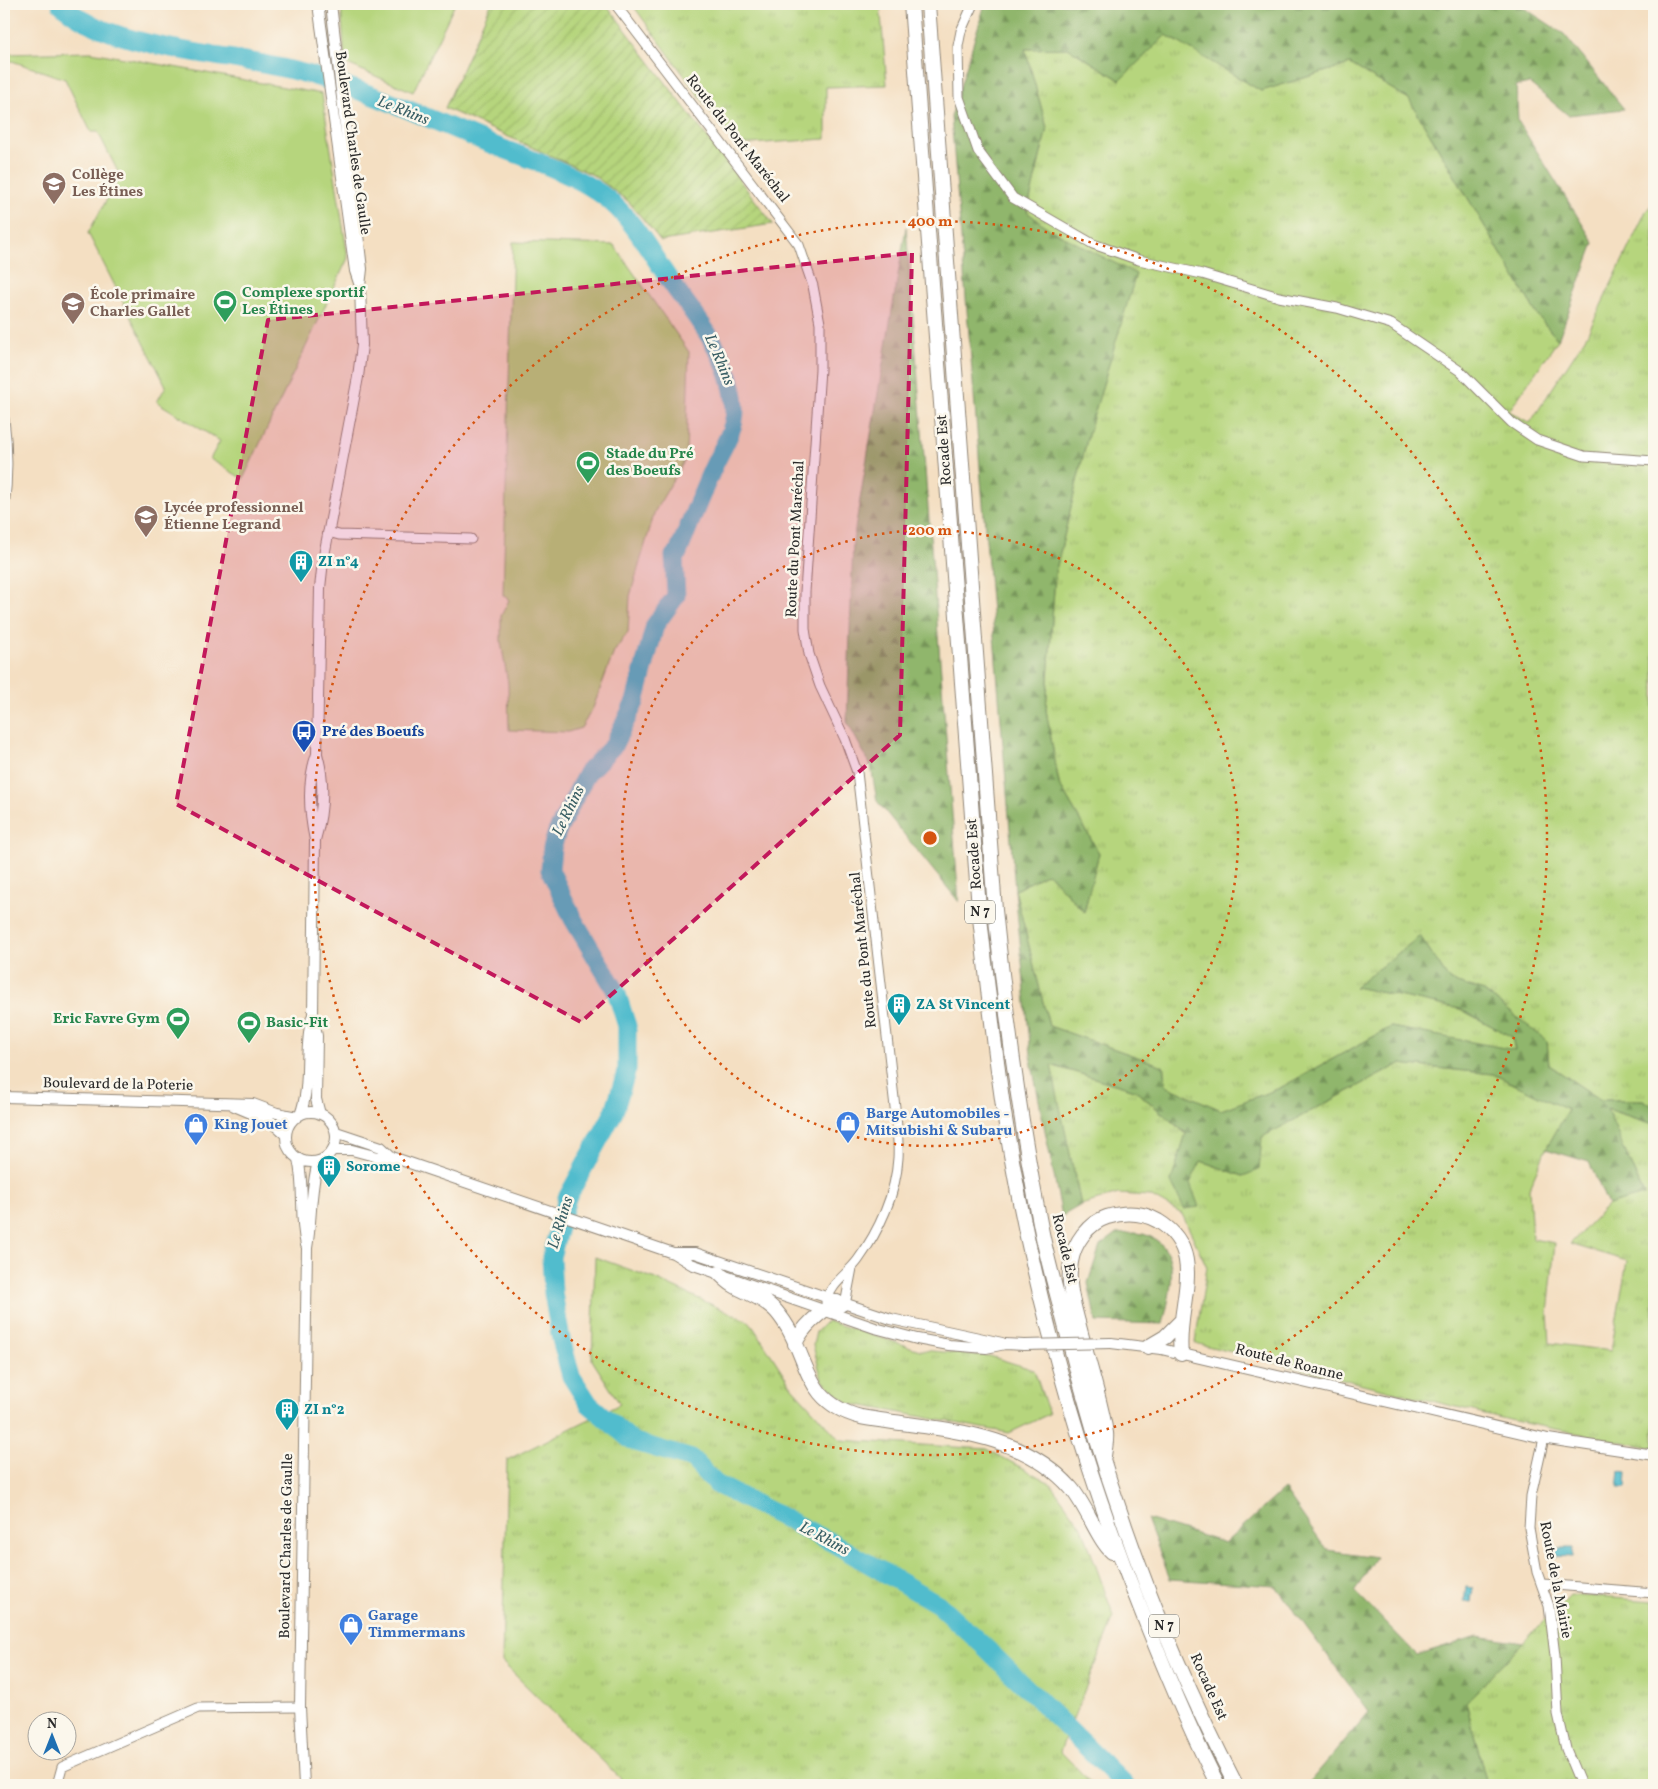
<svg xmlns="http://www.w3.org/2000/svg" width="1658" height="1789" font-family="Vollkorn,serif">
	<defs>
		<pattern id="grass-tufts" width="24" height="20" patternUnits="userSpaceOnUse" patternTransform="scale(1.25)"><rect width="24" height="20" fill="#b6d57d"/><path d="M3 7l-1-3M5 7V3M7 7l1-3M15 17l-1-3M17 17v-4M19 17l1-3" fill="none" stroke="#9db76c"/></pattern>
		<pattern id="forest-firs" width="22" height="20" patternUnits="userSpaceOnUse" patternTransform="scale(1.25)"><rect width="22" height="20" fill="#90b66c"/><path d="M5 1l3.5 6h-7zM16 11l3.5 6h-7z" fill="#769459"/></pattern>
		<pattern id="garden-furrows" width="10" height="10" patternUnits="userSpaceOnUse" patternTransform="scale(1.25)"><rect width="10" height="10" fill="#b6d57d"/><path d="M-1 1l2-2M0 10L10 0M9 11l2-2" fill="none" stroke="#9db76c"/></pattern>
		<pattern id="water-ripples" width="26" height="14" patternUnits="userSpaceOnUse" patternTransform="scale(1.25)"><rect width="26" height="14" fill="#51bccd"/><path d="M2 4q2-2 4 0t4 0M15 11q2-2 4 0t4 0" fill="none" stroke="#4399a7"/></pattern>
	</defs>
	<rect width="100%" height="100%" fill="#fbf7ec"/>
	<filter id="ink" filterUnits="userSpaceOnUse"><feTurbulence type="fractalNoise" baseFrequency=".02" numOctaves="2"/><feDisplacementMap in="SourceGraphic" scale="10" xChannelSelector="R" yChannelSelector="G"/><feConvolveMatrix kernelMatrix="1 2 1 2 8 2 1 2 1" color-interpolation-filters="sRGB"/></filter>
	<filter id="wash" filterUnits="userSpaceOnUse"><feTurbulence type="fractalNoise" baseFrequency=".0096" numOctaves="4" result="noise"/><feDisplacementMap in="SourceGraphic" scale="20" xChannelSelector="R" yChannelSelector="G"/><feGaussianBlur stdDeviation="1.12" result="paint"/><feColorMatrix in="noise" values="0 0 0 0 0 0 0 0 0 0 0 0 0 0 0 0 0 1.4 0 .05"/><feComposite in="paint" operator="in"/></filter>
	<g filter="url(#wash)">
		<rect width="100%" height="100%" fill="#f4dfc2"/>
		<!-- grass -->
		<path fill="url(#grass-tufts)" stroke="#708054" d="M632 4H880L887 85 826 87V139L735 145Z
			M1165 34 1261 91 1350 64 1409 99 1538 316 1558 340 1509 411 1530 423 1587 335 1646 211 1654 202V1107L1643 1100H1601L1549 1065 1547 1041 1484 991 1450 981 1420 936 1356 987 1460 1009 1512 1037 1515 1051 1391 1027 1280 1088 1221 1110 1166 1086 1163 1066 1049 1026 1015 890 1048 873 1084 912 1099 853 1059 784 1046 710 1055 574 1088 435 1049 229 1027 212 1047 128 1025 49 1068 48 1120 80Z
			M1400 1064 1493 1074 1569 1110 1546 1149 1529 1188 1532 1239 1555 1243 1548 1314 1550 1343 1611 1351 1627 1261 1570 1244 1608 1205 1644 1194 1606 1109 1654 1124V1448L1514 1421 1195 1343 1207 1267 1182 1214 1150 1196 1118 1194 1081 1205 1050 1065 1135 1090 1186 1134 1171 1182 1189 1183 1201 1161 1243 1176 1262 1137Z
			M595 1257 653 1278 750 1322 792 1387 840 1440 987 1449 1050 1483 1082 1527 1114 1617 1060 1751 1093 1785H627L502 1662 507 1460 620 1404 592 1360Z
			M827 1321 920 1350 990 1356 1034 1370 1049 1414 1009 1433 848 1403 822 1380 813 1345 816 1332Z
			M1569 1595 1654 1601V1785H1487L1466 1702Z"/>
		<!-- forest -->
		<path fill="url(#forest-firs)" stroke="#5e704c" d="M985 4H1518L1564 34 1624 109 1568 115 1529 83 1516 86 1518 121 1594 243 1558 340 1538 316 1409 99 1350 64 1261 91 1166 35 1120 80 1068 48 1025 49 1047 128 1027 212 1049 229 1136 274 1088 435 1055 574 1046 710 1059 784 1099 853 1084 912 1048 873 1015 890 1049 1026 1163 1066 1166 1086 1221 1110 1280 1088 1391 1027 1515 1050 1512 1037 1460 1009 1355 987 1420 936 1450 981 1484 991 1547 1041 1549 1065 1601 1100H1643L1654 1107V1124L1607 1109 1644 1195 1608 1205 1589 1162 1546 1149 1568 1110 1493 1074 1400 1064 1262 1137 1259 1170 1243 1176 1201 1161 1190 1183 1199 1207 1184 1209 1171 1182 1186 1133 1135 1090 1051 1065 1081 1205 1062 1216 1032 1065 1015 890 951 117Z
			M906 227 959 902 877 801 871 766 847 722 853 541Z
			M1116 1234C1124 1234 1135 1232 1143 1234 1185 1246 1170 1294 1163 1324L1096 1322 1088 1283 1100 1246Z
			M1284 1489 1327 1550 1376 1557 1355 1591 1417 1655 1477 1636 1523 1643 1466 1702 1487 1785H1307L1369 1712 1276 1586 1170 1579 1147 1519 1225 1543Z"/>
		<!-- park -->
		<path fill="#b6d57d" stroke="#708054" d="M341 4H455L413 92 345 63Z
			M91 52 322 94 348 258 243 479 210 459 220 441 157 402 166 386 88 233 120 176 98 132H91L65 79 12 61H4V54Z
			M513 242 614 245 689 352 686 458 655 511 630 596 628 632 614 652 593 708 581 728 568 732 509 730 508 683 501 642V616L509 600 503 595Z"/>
		<!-- garden -->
		<path fill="url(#garden-furrows)" stroke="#708054" d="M491 4H606L773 224 661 241 629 202 593 175 445 108Z"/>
		<!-- water -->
		<path fill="url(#water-ripples)" stroke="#3e747c" d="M1620 1471 1627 1472 1626 1488H1618Z
			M1557 1548H1574L1573 1557 1557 1556Z
			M1466 1587 1473 1588 1471 1602 1464 1601Z"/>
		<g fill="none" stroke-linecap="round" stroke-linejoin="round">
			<!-- river -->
			<path stroke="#51bccd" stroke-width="19" d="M61 4C103 45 207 53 263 64 342 78 415 113 488 143 523 157 571 172 601 194 637 220 654 261 680 295 705 328 735 367 735 410 735 431 720 451 712 470 700 497 689 525 678 553L674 556 676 596 655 625 635 702 613 746 587 773 557 832 552 848 550 870 573 919 616 991 627 1026V1069L614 1112 567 1198 551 1257 553 1293 561 1339 571 1376 589 1404 632 1441 692 1459 716 1484 833 1543 938 1604 987 1649 1125 1785"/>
		</g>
	</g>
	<g filter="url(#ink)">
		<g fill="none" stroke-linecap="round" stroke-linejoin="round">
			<defs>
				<path id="minor" d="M615 4 799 245 813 286 820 323V369L805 592V629L809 654 820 686 845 739 857 772 896 1116C897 1129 899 1144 898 1158 896 1194 879 1231 858 1260 847 1275 831 1283 826 1302
					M973 4 961 31 958 46 959 97 978 151 1013 198 1093 244 1139 260 1202 274 1279 297 1337 308 1391 324 1460 371 1512 423 1537 440 1584 456 1654 461
					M4 419C8 449 8 478 4 508
					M328 532 339 535 471 539
					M840 1308 845 1305 852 1268
					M1544 1438 1531 1496 1529 1528 1537 1572 1549 1606 1555 1656 1558 1714 1566 1749 1581 1785
					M1543 1584 1654 1593
					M57 1785 62 1767 198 1708 300 1707"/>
				<path id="tertiary" d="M318 4 355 271 359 283
					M317 754C307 781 309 812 315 840L313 1014 317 1036 316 1099 320 1114
					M315 840C323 813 325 782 317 754L320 588 323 561 358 377 362 345 360 286 362 269 331 4
					M4 1097 253 1104 277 1113 297 1117
					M234 1106 270 1121 286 1135
					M286 1137a25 25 0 1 1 50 0a25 25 0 1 1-50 0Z
					M300 1115C312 1084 303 1049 312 1017
					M336 1132 381 1147 392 1157
					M333 1150H352L378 1157H392L673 1253 691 1264 875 1328 917 1339 949 1345 986 1348 1005 1344 1024 1345
					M298 1159C305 1188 299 1216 306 1245
					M675 1253H695L891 1319 1002 1343
					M1111 1343 1161 1349 1548 1439 1654 1455
					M304 1785 300 1707 307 1248C312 1219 310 1190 318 1162"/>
				<path id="trunk" d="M911 4 979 909C987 979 994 1049 1005 1119 1033 1294 1082 1466 1149 1630 1170 1682 1192 1735 1218 1785
					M928 4 995 910C1006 1017 1020 1122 1041 1228 1047 1259 1056 1290 1064 1321 1104 1481 1160 1639 1236 1785
					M719 1273C723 1277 728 1282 733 1285 748 1294 764 1298 776 1311 811 1351 798 1401 861 1417 934 1430 1018 1428 1071 1488 1086 1505 1098 1540 1112 1552
					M795 1344C802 1327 821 1311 837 1302
					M1148 1347 1165 1337 1180 1322
					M1104 1456C1105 1448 1107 1440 1106 1433 1100 1398 1087 1358 1078 1322 1073 1303 1067 1283 1071 1262 1074 1243 1088 1223 1107 1217 1124 1212 1142 1212 1158 1221 1210 1252 1175 1307 1181 1354"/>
			</defs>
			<!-- minor casing -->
			<use href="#minor" stroke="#908576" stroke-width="11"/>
			<!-- tertiary casing -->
			<use href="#tertiary" stroke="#908576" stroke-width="12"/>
			<!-- trunk casing -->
			<use href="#trunk" stroke="#908576" stroke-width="16"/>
			<!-- minor -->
			<use href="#minor" stroke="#fff" stroke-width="9"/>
			<!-- tertiary -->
			<use href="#tertiary" stroke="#fff" stroke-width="10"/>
			<!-- trunk -->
			<use href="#trunk" stroke="#fff" stroke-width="14"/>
			<defs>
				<path id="tertiary-bridge" d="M1024 1345 1111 1343"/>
			</defs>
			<!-- tertiary-bridge casing -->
			<use href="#tertiary-bridge" stroke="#908576" stroke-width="12" stroke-linecap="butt"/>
			<!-- tertiary-bridge -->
			<use href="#tertiary-bridge" stroke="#fff" stroke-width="10"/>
		</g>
	</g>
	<!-- marked area -->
	<path fill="#c2185b" fill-opacity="0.2" stroke="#c2185b" stroke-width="4" stroke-dasharray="10 6" stroke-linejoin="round" d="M912 253 900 735 581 1022 176 804 268 320Z"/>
	<!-- distance rings -->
	<g fill="none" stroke="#d5540f" stroke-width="2.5" stroke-dasharray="2.5 5">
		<circle cx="930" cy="838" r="308"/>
		<circle cx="930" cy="838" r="617"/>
	</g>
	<!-- icons -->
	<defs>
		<symbol id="school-pin" viewBox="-11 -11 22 30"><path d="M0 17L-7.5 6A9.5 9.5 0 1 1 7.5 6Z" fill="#8d6e63" stroke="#fbf7ec"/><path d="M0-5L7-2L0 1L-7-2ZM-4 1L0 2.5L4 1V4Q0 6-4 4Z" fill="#fff"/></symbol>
		<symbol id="stadium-pin" viewBox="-11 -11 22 30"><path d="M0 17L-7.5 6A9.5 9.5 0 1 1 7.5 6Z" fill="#2e9e5b" stroke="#fbf7ec"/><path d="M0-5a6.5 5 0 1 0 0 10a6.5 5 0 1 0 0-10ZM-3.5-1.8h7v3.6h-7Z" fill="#fff"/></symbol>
		<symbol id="building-pin" viewBox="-11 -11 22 30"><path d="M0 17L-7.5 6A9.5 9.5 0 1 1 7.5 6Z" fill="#0f9aa8" stroke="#fbf7ec"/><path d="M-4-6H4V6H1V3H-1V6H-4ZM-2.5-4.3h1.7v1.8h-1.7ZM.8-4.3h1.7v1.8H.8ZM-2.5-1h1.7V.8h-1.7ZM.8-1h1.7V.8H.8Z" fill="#fff"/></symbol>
		<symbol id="bus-pin" viewBox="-11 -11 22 30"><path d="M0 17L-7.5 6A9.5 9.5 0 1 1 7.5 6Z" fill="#1a4fb4" stroke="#fbf7ec"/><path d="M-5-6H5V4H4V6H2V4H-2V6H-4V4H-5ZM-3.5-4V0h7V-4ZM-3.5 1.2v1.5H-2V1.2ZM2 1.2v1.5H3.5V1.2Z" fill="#fff"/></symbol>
		<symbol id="shop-pin" viewBox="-11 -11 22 30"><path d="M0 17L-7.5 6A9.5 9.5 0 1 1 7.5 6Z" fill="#3f7fe0" stroke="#fbf7ec"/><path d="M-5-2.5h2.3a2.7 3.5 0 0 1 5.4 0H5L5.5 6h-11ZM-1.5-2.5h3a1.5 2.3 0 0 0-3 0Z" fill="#fff"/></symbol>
	</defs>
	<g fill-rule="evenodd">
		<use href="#school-pin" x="40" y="170" width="28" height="38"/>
		<use href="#stadium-pin" x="211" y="288" width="28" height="38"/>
		<use href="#school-pin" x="59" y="290" width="28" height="38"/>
		<use href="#stadium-pin" x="574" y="449" width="28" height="38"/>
		<use href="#school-pin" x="132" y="503" width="28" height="38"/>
		<use href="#building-pin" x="287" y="548" width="28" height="38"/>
		<use href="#bus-pin" x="290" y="718" width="28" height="38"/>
		<use href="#building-pin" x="885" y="991" width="28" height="38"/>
		<use href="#stadium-pin" x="164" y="1005" width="28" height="38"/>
		<use href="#stadium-pin" x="235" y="1009" width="28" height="38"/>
		<use href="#shop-pin" x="834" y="1109" width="28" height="38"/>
		<use href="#shop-pin" x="182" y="1111" width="28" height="38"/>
		<use href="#building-pin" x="315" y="1153" width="28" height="38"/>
		<use href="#building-pin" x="273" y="1396" width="28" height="38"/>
		<use href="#shop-pin" x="337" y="1611" width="28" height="38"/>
	</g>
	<g text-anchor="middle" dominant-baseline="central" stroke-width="5" stroke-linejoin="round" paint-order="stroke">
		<!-- shield labels -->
		<g fill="#fbf7ec" stroke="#696865" stroke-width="1">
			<rect x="965" y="900.5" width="30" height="23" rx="4"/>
			<rect x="1149" y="1614.5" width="30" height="23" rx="4"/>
		</g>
		<g font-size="14" font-weight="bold" fill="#2b2b2b">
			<text x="980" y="912">N 7</text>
			<text x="1164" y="1626">N 7</text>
		</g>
		<!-- street labels -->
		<g font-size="15" fill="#2b2b2b" stroke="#fbf7ec">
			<text transform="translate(737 139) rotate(52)">Route du Pont Maréchal</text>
			<text transform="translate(352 143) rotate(82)">Boulevard Charles de Gaulle</text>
			<text transform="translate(945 450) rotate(-94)">Rocade Est</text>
			<text transform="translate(796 539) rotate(-87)">Route du Pont Maréchal</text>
			<text transform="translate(975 854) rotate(-94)">Rocade Est</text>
			<text transform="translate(864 950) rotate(-96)">Route du Pont Maréchal</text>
			<text transform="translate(118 1085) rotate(1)">Boulevard de la Poterie</text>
			<text transform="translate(1064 1249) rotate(77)">Rocade Est</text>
			<text transform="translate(1289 1363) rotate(14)">Route de Roanne</text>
			<text transform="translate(287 1546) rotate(-89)">Boulevard Charles de Gaulle</text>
			<text transform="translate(1555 1580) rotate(79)">Route de la Mairie</text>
			<text transform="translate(1208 1687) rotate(66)">Rocade Est</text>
		</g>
		<!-- education labels -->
		<g font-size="15" font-weight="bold" fill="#785e54" stroke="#fbf7ec" text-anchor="start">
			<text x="72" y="175">Collège<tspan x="72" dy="17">Les Étines</tspan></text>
			<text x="90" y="295">École primaire<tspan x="90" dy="17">Charles Gallet</tspan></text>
			<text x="164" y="508">Lycée professionnel<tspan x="164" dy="17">Étienne Legrand</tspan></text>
		</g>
		<!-- leisure labels -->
		<g font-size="15" font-weight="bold" fill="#27864d" stroke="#fbf7ec" text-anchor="start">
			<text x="242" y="293">Complexe sportif<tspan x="242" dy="17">Les Étines</tspan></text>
			<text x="606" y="454">Stade du Pré<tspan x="606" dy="17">des Boeufs</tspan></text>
			<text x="160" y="1019" text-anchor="end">Eric Favre Gym</text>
			<text x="266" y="1023">Basic-Fit</text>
		</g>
		<!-- culture labels -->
		<g font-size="15" font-weight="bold" fill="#0d838f" stroke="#fbf7ec" text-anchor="start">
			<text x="318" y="562">ZI n°4</text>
			<text x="916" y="1005">ZA St Vincent</text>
			<text x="346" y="1167">Sorome</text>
			<text x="304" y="1410">ZI n°2</text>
		</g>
		<!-- transit labels -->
		<g font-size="15" font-weight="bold" fill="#164399" stroke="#fbf7ec" text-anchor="start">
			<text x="322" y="732">Pré des Boeufs</text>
		</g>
		<!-- shop labels -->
		<g font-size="15" font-weight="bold" fill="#366cbe" stroke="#fbf7ec" text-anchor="start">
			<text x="866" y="1114">Barge Automobiles -<tspan x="866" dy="17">Mitsubishi &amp; Subaru</tspan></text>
			<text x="214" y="1125">King Jouet</text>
			<text x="368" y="1616">Garage<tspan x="368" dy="17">Timmermans</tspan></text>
		</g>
		<!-- water labels -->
		<g font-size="16" font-style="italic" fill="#385e64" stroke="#fbf7ec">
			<text transform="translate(403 111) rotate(22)">Le Rhins</text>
			<text transform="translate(719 360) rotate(67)">Le Rhins</text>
			<text transform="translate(569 811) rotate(-64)">Le Rhins</text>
			<text transform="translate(561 1223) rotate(-73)">Le Rhins</text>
			<text transform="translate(824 1539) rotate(28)">Le Rhins</text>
		</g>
	</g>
	<circle cx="930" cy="838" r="8" fill="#d5540f" stroke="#fbf7ec" stroke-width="2.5"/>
	<g font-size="15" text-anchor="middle" font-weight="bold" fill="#d5540f" stroke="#fbf7ec" stroke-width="5" stroke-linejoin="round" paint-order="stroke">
		<text x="930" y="226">400 m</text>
		<text x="930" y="535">200 m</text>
	</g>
	<!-- margin -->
	<rect width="1658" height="1789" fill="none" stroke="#fbf7ec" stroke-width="20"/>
	<!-- north arrow -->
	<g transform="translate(52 1736)"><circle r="24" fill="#fbf7ec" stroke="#a8a59f"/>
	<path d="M0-4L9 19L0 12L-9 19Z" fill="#1f6fb2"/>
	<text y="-8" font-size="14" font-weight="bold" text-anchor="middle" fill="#2b2b2b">N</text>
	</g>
</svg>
